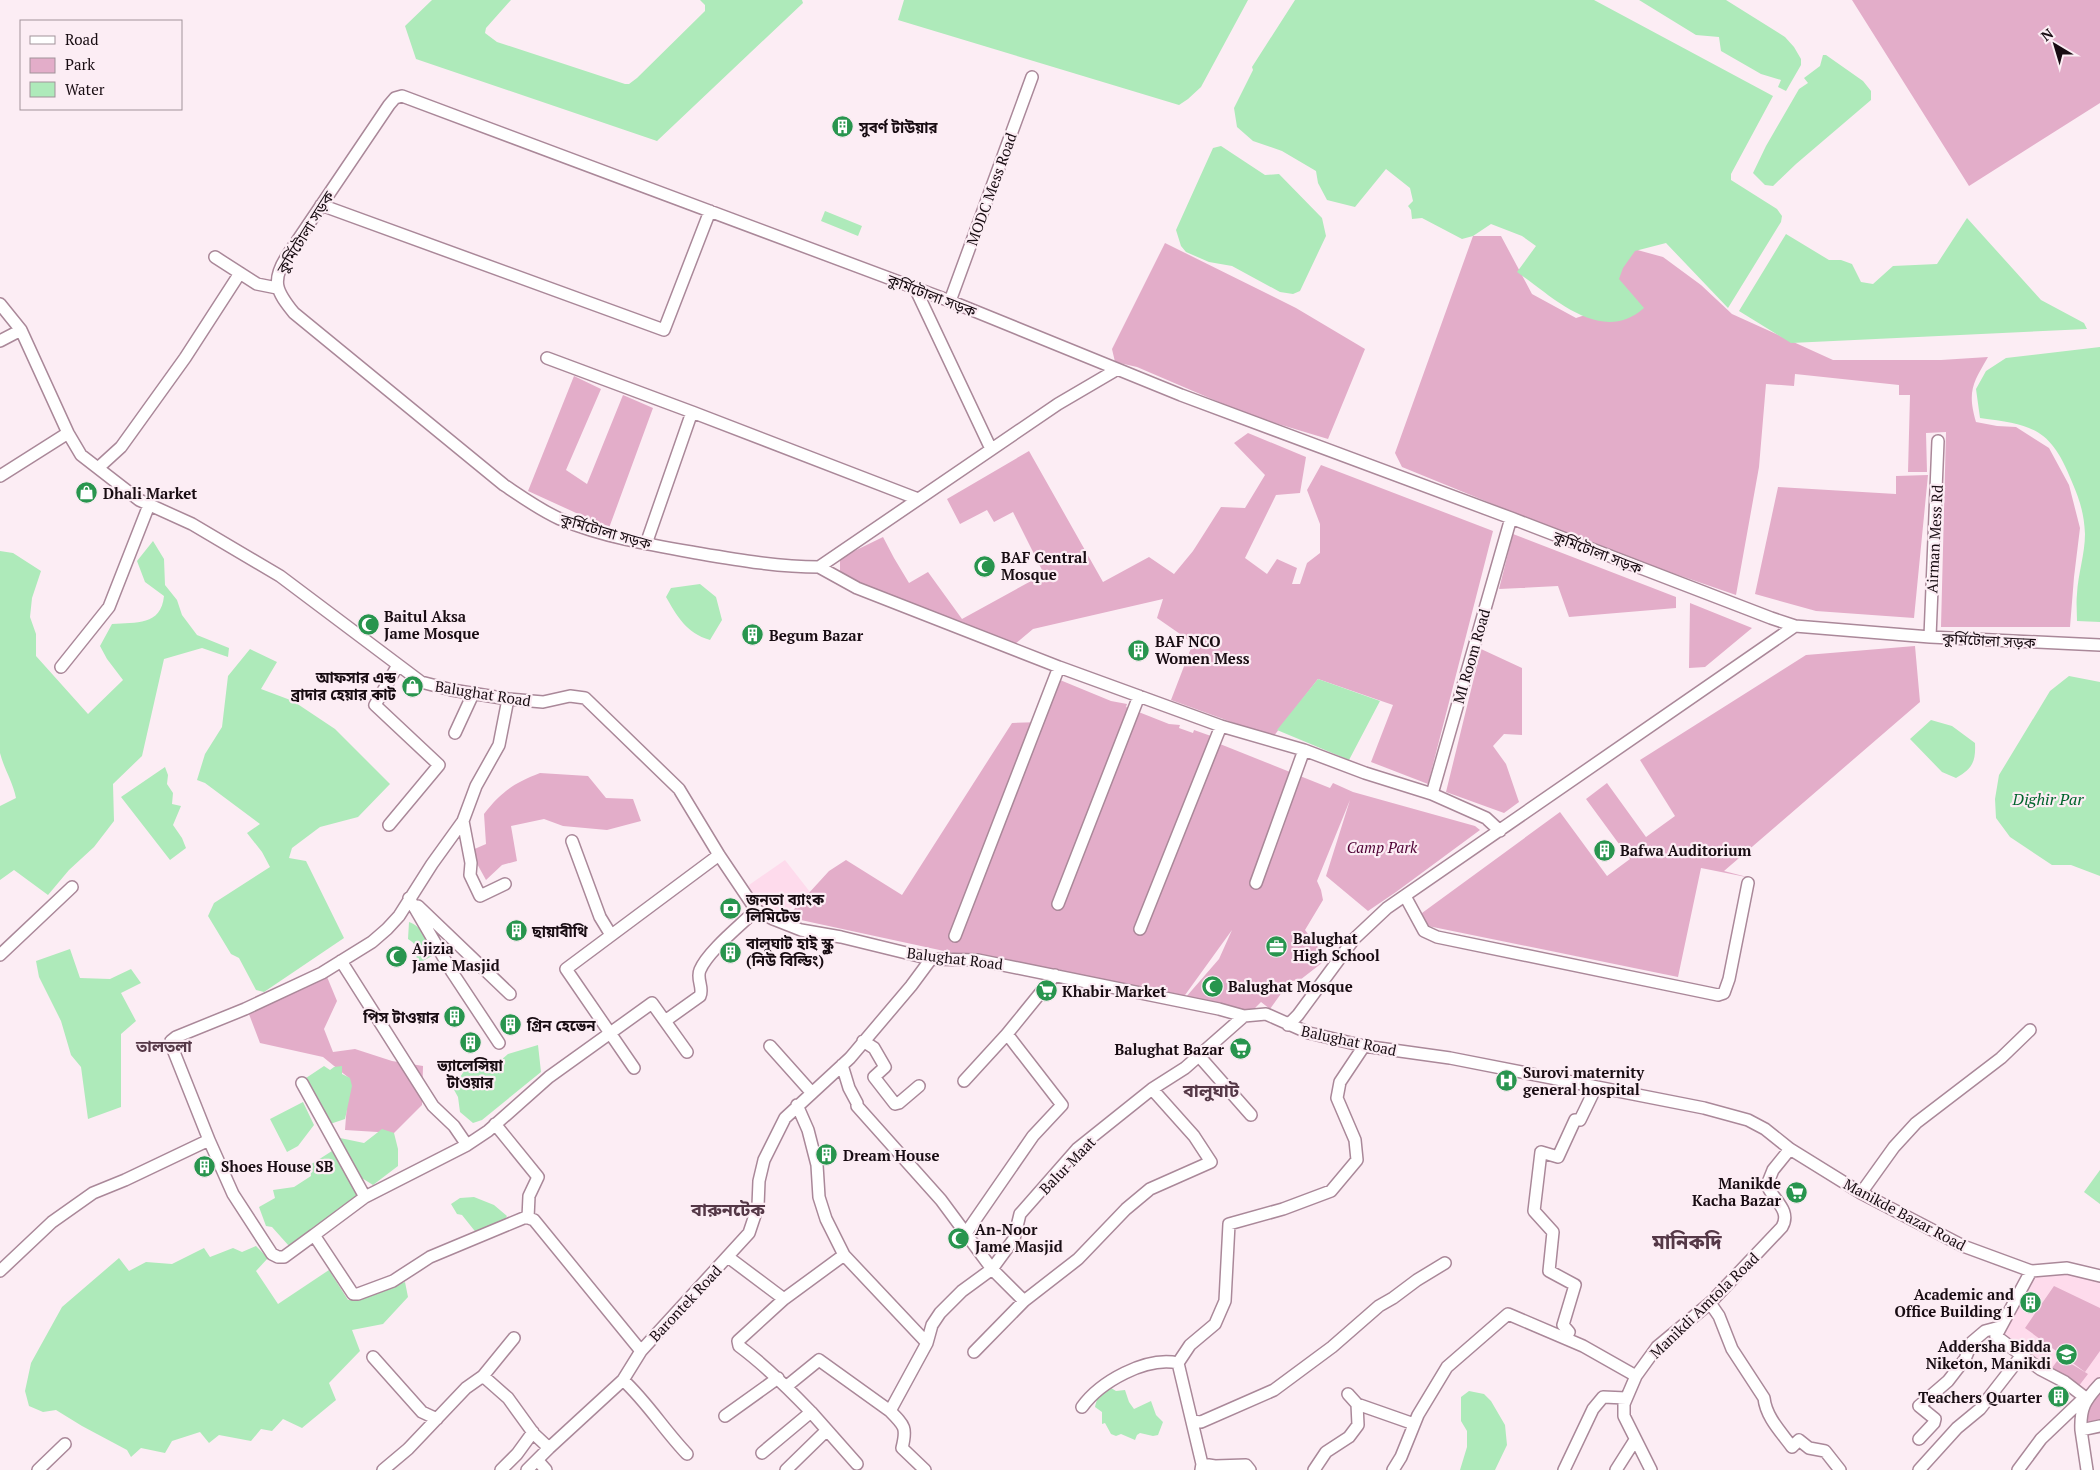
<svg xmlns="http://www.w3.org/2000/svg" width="2100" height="1470" font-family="'PT Serif','Noto Sans Bengali',serif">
	<rect width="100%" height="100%" fill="#fcedf4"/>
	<!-- built -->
	<path fill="#fedbec" d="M785 860 810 892 778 919 751 898 749 885Z
		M2071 1271 2100 1279V1380L2088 1394 2000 1331 2035 1274Z"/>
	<!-- green -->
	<path fill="#e3adc9" d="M1852 0H2100V103L1969 186Z
		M1473 236H1501L1532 294 1576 318 1622 303 1602 277 1630 248 1663 257 1701 285 1732 314 1833 360H1941L1988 357C1973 383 1967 391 1976 422L1997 426 2016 427 2049 448 2069 485 2080 528 2074 577 2070 627H1941L1946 432 1926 433 1927 472H1908L1910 395H1899V385L1795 374 1794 386 1766 384 1759 467 1736 595 1603 549 1402 467 1395 453Z
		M1165 243 1296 308 1365 349 1328 439 1249 415 1137 367 1115 362 1112 349Z
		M574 376 601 389 566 470 587 484 623 395 653 408 609 528 528 491Z
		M1248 433 1306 457 1300 493 1276 495 1245 558 1267 574 1277 559 1297 568 1292 584H1300L1307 563 1320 553V524L1307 490 1321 465 1493 531 1428 784 1371 762 1393 705 1318 679 1273 737 1171 700 1193 643 1157 618 1163 599 1033 629 1015 644 840 577V558L883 537 894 558 909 583 928 572 962 619 1042 575 1043 572 1013 512 994 522 987 510 960 524 947 499 1029 451 1103 582 1149 557 1174 574 1193 551 1221 507 1245 508 1265 475 1234 443Z
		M1928 475 1914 618 1816 611 1755 594 1778 487 1896 494V476Z
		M1513 534 1676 597V608L1569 617 1558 586 1499 589Z
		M1690 603 1752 628 1705 667 1689 668Z
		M1915 646 1920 702 1724 871 1751 878 1701 868 1678 977 1423 925 1422 913 1560 812 1607 876 1630 859 1586 799 1607 783 1646 837 1675 816 1640 760 1806 655Z
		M1481 649 1522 668V735L1504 734 1493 746 1506 764 1519 802 1504 813 1446 792Z
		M1060 680 1111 701 1127 704 1126 707 1169 724 1180 725 1179 728 1193 733 1194 730 1211 736 1210 740 1330 788 1333 783 1353 792 1475 826 1480 830 1396 892 1368 911 1326 876 1350 800 1317 881 1321 890 1323 900 1305 930 1327 959 1300 980 1290 981 1270 1009 1261 1002 1252 1011 1219 1005 1186 997 1219 959 1232 930 1180 1002 787 917 829 871 846 860 902 895 1012 723 1043 722Z
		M540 773 588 776 606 798 633 799 641 821 607 830 563 826 544 819 511 826 517 861 502 865 486 880 470 851 486 844 484 814C501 792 514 783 540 773Z
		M325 972 337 1001 324 1029 333 1052 355 1049 392 1061 423 1066 422 1105 394 1133 345 1130 349 1078 323 1057 260 1043 247 1009Z
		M2054 1286 2100 1308V1351L2085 1372 2025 1328Z
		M2060 1357 2088 1374 2078 1387 2052 1368Z
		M2100 1387V1422L2081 1423Z"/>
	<!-- water -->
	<path fill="#aeeaba" d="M432 0H511L486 28 485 33 497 42 625 84H629L637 78 705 11V5L700 0H802L803 3 657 141 416 59 405 26Z
		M904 0H1248L1201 87 1188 99 1179 105 898 20Z
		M1295 0H1594L1773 96 1731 174V180L1777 209 1782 216 1781 222 1728 308 1666 243 1635 251 1623 268 1619 279 1644 308C1601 346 1553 297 1517 272L1536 246 1522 236 1491 224 1473 236 1462 239 1422 218 1412 219 1411 210 1408 206 1413 201 1410 188 1386 169 1355 207 1327 200 1318 183 1316 171 1282 151 1253 141 1237 127 1234 108 1253 70 1252 67Z
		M1639 0H1726L1785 37 1794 47 1801 59V65L1786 91 1778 87 1781 80 1761 74 1721 51 1719 37 1696 35Z
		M1823 55H1826L1863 81 1871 91V100L1796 164 1773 186 1765 185 1753 173 1766 146 1799 89 1808 83 1804 78 1820 66Z
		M1221 146 1265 175 1279 174 1322 218 1326 236 1300 291 1293 294 1280 292 1232 266 1209 262 1186 252 1181 246 1176 230 1213 148Z
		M825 211 862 226 858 236 821 221Z
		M1967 218 2041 300 2084 323 2087 329 1791 343 1739 311 1786 234 1829 260H1841L1852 264 1861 282 1873 284 1893 266 1937 264Z
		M2100 347V622L2077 621C2077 612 2076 603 2077 594 2078 574 2085 554 2085 534 2084 513 2080 501 2072 482 2051 429 2034 425 1980 418L1976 389 1986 371 2006 358Z
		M153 541 164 559 165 585 177 600 182 615 197 635 229 648 228 657 202 648 164 659 142 756 113 784 114 821 94 847 69 870 48 895 14 870 0 880V806L16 798C13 782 4 769 0 753V551L13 553 41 571 32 598 30 617 36 634V656L88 714 123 680 107 659 100 646 112 624C136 622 161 626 164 596L145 582 137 561Z
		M700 584 716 597 722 620 710 640C686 633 677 616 666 597L671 588Z
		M250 649 277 662 261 689 293 701 335 729 390 784 358 817 320 827 292 848 289 858 306 861 344 938 264 992 256 990 239 958 231 954 208 916 214 903 270 867 262 852 247 833 260 824 205 783 197 780 205 754 222 727 228 676Z
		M2069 676 2100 682V876L2071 865H2052L2010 837 1996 818 1995 799 1999 775 2050 691Z
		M1318 679 1380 701 1349 760 1277 730Z
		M1931 720 1952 726 1975 743C1976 762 1972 769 1956 778L1942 772 1910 739Z
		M165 767 168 775 167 784 173 793 172 804 181 806 173 825 182 838 186 848 170 860 121 797Z
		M409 922C423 927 429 942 436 954L417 964C415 952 421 947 408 939Z
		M70 949 80 978 110 979 131 969 141 983 121 993 136 1021 121 1034V1107L88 1119 81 1067 71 1055 61 1021 39 977 36 961Z
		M538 1045 541 1072 482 1120 473 1123 460 1112 458 1097 453 1088 468 1065 493 1067 508 1054Z
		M324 1066 330 1070 334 1067 342 1066V1074L350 1078 352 1086 345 1119 330 1124 306 1078Z
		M303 1102 314 1125 298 1146 287 1152 270 1119Z
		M382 1129 394 1133 398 1149V1166L373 1185 357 1175 339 1143 340 1138 364 1143Z
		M332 1151 358 1195 289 1246 272 1227 266 1226 259 1207 275 1198 273 1190 294 1187 311 1176 310 1165Z
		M2100 1170V1204L2084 1192Z
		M474 1197 494 1205 507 1216 503 1222 478 1235 462 1215 457 1214 451 1204 460 1198Z
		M256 1246 268 1258 256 1271 278 1304 329 1270 348 1300 361 1298 405 1282 408 1297 383 1324 352 1330 360 1351 329 1383 336 1400 302 1428 283 1419 272 1431 261 1429 251 1441 219 1435 209 1443 200 1432 172 1441 165 1453 141 1448 131 1457 127 1450 82 1426 56 1410 43 1412 29 1406 25 1391 31 1363 62 1307 119 1258 129 1271 146 1262 172 1264 204 1248 210 1257 233 1248 242 1252Z
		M1111 1388 1116 1391 1125 1390 1129 1402 1134 1409 1151 1401 1156 1415 1163 1422 1158 1435 1153 1436 1140 1433 1137 1435 1135 1440 1121 1434 1116 1436 1111 1434 1105 1423 1102 1424V1412L1095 1407C1098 1395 1100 1393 1111 1388Z
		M1469 1391 1484 1394 1491 1401 1505 1425 1507 1445 1495 1470H1460L1467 1447V1431L1461 1421V1397Z"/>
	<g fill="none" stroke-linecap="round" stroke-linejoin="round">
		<defs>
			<path id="minor" d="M321 205 664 330 710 211
				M215 257 257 284 277 288
				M915 288 991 449
				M950 301 1032 77
				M0 304 21 330 68 433 81 455 139 500 192 524 280 576 421 682 452 690 508 699 543 702 570 696 585 698 679 789 719 855 756 910 773 919 801 930 841 937 931 959 978 960 1219 1009 1244 1016 1266 1014 1309 1033 1364 1046 1450 1058 1704 1108 1748 1120 1765 1129 1790 1149 1861 1193 1963 1246 2031 1271 2067 1268 2100 1276
				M0 341 21 330
				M547 358 692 412
				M1116 370 1058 404 819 567C778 567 738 560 697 553 651 545 603 537 560 519 540 510 522 497 504 485L294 313C276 291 271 281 287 256L389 105 395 98 402 96 950 301 1181 395 1511 518 1771 618 1795 626 1930 637 2100 645
				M98 468 121 447 185 358 240 273
				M0 476 68 433
				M646 544 692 412 918 499
				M819 567 857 588 1059 667 1221 726 1304 750 1365 773 1432 794 1486 818 1500 831
				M1930 637 1938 441
				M61 667 109 607 149 505
				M455 733 473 694
				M1432 794 1511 518
				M463 821 471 863 470 875 480 896 505 884
				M389 825 439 765 375 705 398 665
				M572 841 600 917 611 935
				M1256 883 1304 750
				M1405 896 1424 931 1437 937 1718 995 1724 993 1729 979 1748 883
				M409 898 452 972 499 1043
				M1058 904 1139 696
				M418 906 510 994
				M1140 929 1221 726
				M955 936 1059 667
				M0 955 72 887
				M341 961 433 1106 454 1126 467 1145
				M665 1021 700 996C704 988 696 979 700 970 708 951 741 925 756 910
				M1288 1025 1298 1015 1354 939 1387 908 1795 626
				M863 1041 874 1048 885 1067 874 1077 895 1104 899 1103 919 1086
				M770 1046 812 1093
				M1199 1056 1251 1115
				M842 1065 849 1088 857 1103V1106L941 1200 992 1269 1024 1301 1078 1259 1126 1209 1150 1189 1211 1162 1194 1136 1152 1089
				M634 1068 566 969 719 855
				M964 1081 1007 1034
				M302 1083 365 1197 314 1235
				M797 1105 808 1130 817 1165 819 1197 826 1219 844 1255
				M495 1124 538 1177 529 1196 528 1218
				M209 1140 233 1194 272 1254 278 1257H284L314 1235 353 1294H358L393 1281 430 1257 526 1217 534 1220 641 1351
				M1861 1193 1894 1147 1916 1123 2001 1058 2030 1030
				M365 1197 467 1145 488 1131 549 1077 652 1003 687 1052
				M966 1233 1033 1136 1062 1105 1007 1034 1055 975
				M728 1257 784 1299 738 1341 739 1346C766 1366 788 1388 811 1412L762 1453
				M0 1271 52 1222 93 1193 125 1180 209 1140 172 1047 171 1041 176 1037 245 1009 322 973 372 942 387 929 399 916 432 864 463 821 476 786 499 745 508 699
				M2031 1271 1996 1336 2040 1369 2065 1382 2087 1399
				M784 1299 844 1255 927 1343
				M1710 1303 1719 1316 1732 1349 1764 1398C1766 1417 1781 1432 1792 1447L1799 1440 1809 1448 1825 1451 1840 1470
				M1566 1338 1569 1332 1563 1325 1575 1285 1549 1271 1553 1232 1534 1211 1541 1152 1558 1157 1575 1120H1580L1596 1087
				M974 1352 1024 1301
				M373 1357 422 1412 437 1419
				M1178 1363 1190 1345 1215 1324 1225 1301 1229 1224 1283 1209 1331 1191 1357 1160 1355 1140 1337 1098 1340 1082 1364 1046
				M1178 1363 1202 1464 1201 1470
				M483 1376 514 1338
				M623 1380C647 1402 664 1430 687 1454
				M2100 1384C2085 1400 2080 1408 2081 1430L2100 1426
				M787 1386 819 1360 890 1411
				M1357 1404 1414 1424
				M1082 1407C1100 1382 1146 1356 1178 1363
				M811 1412 857 1464
				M725 1416 778 1378
				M1192 1421 1201 1422 1274 1390 1332 1347 1379 1306 1393 1298 1417 1280 1445 1263
				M2081 1430 2087 1470
				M1919 1439 1934 1423 1935 1419 1919 1406 1948 1381 1965 1359 1972 1342 1985 1331 2000 1327
				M538 1461 546 1470
				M1202 1464 1215 1466 1246 1465 1250 1470
				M38 1470 65 1444
				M383 1470 408 1449 466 1388 483 1376 508 1398 534 1434 549 1448 623 1380 641 1351 749 1233 758 1206 759 1181 764 1160 785 1118 850 1058 911 986 931 959
				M501 1470 517 1454 533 1432
				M527 1470 549 1448
				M786 1470 827 1430
				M925 1470 902 1448C907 1428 905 1426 890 1411L927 1343 932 1325 940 1313 962 1291 992 1269 1014 1239 1020 1214 1050 1180 1077 1149 1152 1089 1185 1068 1244 1016
				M1314 1470 1326 1452 1349 1437 1358 1425 1357 1404 1348 1394
				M1393 1470 1401 1457 1418 1415 1447 1367 1508 1314 1583 1346 1636 1376
				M1564 1470 1593 1409 1603 1397 1626 1398
				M1616 1470 1635 1440
				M1651 1470 1624 1416V1404L1636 1376 1657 1347 1710 1303 1782 1227C1792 1210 1772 1199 1767 1185L1773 1170 1790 1149
				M1919 1470 1957 1428 1980 1409 2022 1355
				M2018 1470 2041 1439 2084 1398"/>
		</defs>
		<!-- minor casing -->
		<use href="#minor" stroke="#a89" stroke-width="14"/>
		<!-- minor -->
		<use href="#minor" stroke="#fff" stroke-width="11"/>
	</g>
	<!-- icons -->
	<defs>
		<symbol id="building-disc" viewBox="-11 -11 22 22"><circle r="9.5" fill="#28954e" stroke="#fcedf4"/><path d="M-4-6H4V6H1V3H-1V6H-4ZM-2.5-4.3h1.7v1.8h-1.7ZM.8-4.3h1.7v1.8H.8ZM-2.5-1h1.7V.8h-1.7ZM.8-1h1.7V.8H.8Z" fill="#fff"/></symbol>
		<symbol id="shop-disc" viewBox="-11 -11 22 22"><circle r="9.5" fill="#28954e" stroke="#fcedf4"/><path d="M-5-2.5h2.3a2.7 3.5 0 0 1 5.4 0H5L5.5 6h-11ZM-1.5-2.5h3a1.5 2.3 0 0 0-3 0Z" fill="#fff"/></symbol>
		<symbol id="mosque-disc" viewBox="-11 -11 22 22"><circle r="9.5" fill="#28954e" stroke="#fcedf4"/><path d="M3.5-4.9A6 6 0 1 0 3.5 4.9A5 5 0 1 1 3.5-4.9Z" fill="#fff"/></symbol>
		<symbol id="bank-disc" viewBox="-11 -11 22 22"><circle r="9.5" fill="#28954e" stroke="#fcedf4"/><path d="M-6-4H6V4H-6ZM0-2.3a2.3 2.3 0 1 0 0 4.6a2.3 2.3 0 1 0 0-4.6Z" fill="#fff"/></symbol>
		<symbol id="office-disc" viewBox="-11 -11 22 22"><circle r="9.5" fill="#28954e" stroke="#fcedf4"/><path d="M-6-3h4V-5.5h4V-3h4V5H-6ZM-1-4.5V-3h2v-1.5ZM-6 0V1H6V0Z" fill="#fff"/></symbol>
		<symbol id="supermarket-disc" viewBox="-11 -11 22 22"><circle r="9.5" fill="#28954e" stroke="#fcedf4"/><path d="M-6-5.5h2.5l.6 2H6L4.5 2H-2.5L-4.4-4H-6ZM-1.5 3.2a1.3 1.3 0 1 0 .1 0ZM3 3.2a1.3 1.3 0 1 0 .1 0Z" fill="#fff"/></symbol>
		<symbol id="hospital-disc" viewBox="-11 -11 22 22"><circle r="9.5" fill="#28954e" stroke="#fcedf4"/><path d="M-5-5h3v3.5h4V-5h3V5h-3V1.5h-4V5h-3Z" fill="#fff"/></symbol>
		<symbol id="school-disc" viewBox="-11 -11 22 22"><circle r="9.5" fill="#28954e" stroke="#fcedf4"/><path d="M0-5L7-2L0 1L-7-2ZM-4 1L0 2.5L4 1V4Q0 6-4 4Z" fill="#fff"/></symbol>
	</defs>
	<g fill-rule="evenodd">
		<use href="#building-disc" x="830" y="114" width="25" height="25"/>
		<use href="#shop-disc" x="74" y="480" width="25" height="25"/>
		<use href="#mosque-disc" x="972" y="554" width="25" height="25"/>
		<use href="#mosque-disc" x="356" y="612" width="25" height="25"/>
		<use href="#building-disc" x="740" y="622" width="25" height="25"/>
		<use href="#building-disc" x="1126" y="638" width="25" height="25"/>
		<use href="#shop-disc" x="400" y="674" width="25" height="25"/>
		<use href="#building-disc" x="1592" y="838" width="25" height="25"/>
		<use href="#bank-disc" x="718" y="896" width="25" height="25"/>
		<use href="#building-disc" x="504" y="918" width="25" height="25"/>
		<use href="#office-disc" x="1264" y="934" width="25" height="25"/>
		<use href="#building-disc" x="718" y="940" width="25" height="25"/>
		<use href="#mosque-disc" x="384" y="944" width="25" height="25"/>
		<use href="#mosque-disc" x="1200" y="974" width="25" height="25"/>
		<use href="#supermarket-disc" x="1034" y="978" width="25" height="25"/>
		<use href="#building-disc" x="442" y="1004" width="25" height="25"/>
		<use href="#building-disc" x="498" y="1012" width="25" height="25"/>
		<use href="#building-disc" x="458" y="1030" width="25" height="25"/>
		<use href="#supermarket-disc" x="1228" y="1036" width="25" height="25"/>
		<use href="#hospital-disc" x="1494" y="1068" width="25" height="25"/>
		<use href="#building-disc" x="814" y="1142" width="25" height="25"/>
		<use href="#building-disc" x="192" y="1154" width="25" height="25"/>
		<use href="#supermarket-disc" x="1784" y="1180" width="25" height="25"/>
		<use href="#mosque-disc" x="946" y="1226" width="25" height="25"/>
		<use href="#building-disc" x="2018" y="1290" width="25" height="25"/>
		<use href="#school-disc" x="2054" y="1342" width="25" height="25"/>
		<use href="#building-disc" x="2046" y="1384" width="25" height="25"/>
	</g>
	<g text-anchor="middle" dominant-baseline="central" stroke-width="4.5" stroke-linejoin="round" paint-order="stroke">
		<!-- poi labels -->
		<g font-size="15" font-weight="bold" fill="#180c12" stroke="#fcedf4" text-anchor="start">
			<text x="859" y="127">সুবর্ণ টাউয়ার</text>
			<text x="103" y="493">Dhali Market</text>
			<text x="1001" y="557">BAF Central<tspan x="1001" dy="17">Mosque</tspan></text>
			<text x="384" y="616">Baitul Aksa<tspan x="384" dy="17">Jame Mosque</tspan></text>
			<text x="769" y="635">Begum Bazar</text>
			<text x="1155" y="641">BAF NCO<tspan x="1155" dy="17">Women Mess</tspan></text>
			<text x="396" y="677" text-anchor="end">আফসার এন্ড<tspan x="396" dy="17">ব্রাদার হেয়ার কাট</tspan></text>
			<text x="1620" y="850">Bafwa Auditorium</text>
			<text x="746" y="899">জনতা ব্যাংক<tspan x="746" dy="17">লিমিটেড</tspan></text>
			<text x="532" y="931">ছায়াবীথি</text>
			<text x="1293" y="938">Balughat<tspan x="1293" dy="17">High School</tspan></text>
			<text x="746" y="943">বালুঘাট হাই স্কুল<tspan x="746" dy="17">(নিউ বিল্ডিং)</tspan></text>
			<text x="412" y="948">Ajizia<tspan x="412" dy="17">Jame Masjid</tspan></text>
			<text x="1228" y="986">Balughat Mosque</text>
			<text x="1062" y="991">Khabir Market</text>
			<text x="439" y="1017" text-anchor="end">পিস টাওয়ার</text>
			<text x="527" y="1025">গ্রিন হেভেন</text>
			<text x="1224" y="1049" text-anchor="end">Balughat Bazar</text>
			<text x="470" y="1065" text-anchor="middle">ভ্যালেন্সিয়া<tspan x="470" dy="17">টাওয়ার</tspan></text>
			<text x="1523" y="1072">Surovi maternity<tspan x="1523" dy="17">general hospital</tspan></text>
			<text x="843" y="1155">Dream House</text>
			<text x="221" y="1166">Shoes House SB</text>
			<text x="1781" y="1183" text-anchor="end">Manikde<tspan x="1781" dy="17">Kacha Bazar</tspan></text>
			<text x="975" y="1229">An-Noor<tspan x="975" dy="17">Jame Masjid</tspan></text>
			<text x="2014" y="1294" text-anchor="end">Academic and<tspan x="2014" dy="17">Office Building 1</tspan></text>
			<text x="2051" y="1346" text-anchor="end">Addersha Bidda<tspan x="2051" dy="17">Niketon, Manikdi</tspan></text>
			<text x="2042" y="1397" text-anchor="end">Teachers Quarter</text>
		</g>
		<!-- street labels -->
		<g font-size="15" fill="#180c12" stroke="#fcedf4">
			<text transform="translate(991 189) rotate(-70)">MODC Mess Road</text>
			<text transform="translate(305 232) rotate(-58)">কুর্মিটোলা সড়ক</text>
			<text transform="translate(932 295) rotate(21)">কুর্মিটোলা সড়ক</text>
			<text transform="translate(606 531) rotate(16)">কুর্মিটোলা সড়ক</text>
			<text transform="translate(1934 539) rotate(-87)">Airman Mess Rd</text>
			<text transform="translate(1598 552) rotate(21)">কুর্মিটোলা সড়ক</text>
			<text transform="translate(1989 640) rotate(3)">কুর্মিটোলা সড়ক</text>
			<text transform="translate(1471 656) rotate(-74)">MI Room Road</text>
			<text transform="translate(483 693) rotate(9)">Balughat Road</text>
			<text transform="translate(955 958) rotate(7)">Balughat Road</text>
			<text transform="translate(1349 1040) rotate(12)">Balughat Road</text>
			<text transform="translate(1067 1165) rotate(-46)">Balur Maat</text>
			<text transform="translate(1905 1214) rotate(28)">Manikde Bazar Road</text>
			<text transform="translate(685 1303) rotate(-47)">Barontek Road</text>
			<text transform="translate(1704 1305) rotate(-44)">Manikdi Amtola Road</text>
		</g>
		<!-- park labels -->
		<g font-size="15" font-style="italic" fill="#4e0034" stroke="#fcedf4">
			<text x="1382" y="847">Camp Park</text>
		</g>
		<!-- water labels -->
		<g font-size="16" font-style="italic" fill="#00642c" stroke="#fcedf4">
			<text x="2048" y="799">Dighir Par</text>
		</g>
		<!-- neighbourhood labels -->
		<g font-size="16" font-weight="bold" fill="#553847" stroke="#fcedf4">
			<text x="164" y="1046">তালতলা</text>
		</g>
		<!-- quarter labels -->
		<g font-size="18" font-weight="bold" fill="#553847" stroke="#fcedf4">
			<text x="1211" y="1090">বালুঘাট</text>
			<text x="728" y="1209">বারুনটেক</text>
		</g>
		<!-- district labels -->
		<g font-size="20" font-weight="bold" fill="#553847" stroke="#fcedf4">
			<text x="1687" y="1241">মানিকদি</text>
		</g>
	</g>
	<!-- legend -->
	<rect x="20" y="20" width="162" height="90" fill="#fcedf4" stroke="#a1939a"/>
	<rect x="30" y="36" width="25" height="8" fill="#ffffff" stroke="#a1939a"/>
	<text x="65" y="45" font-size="15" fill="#180c12">Road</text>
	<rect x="30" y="58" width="25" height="15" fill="#e3adc9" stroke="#a1939a"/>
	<text x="65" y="70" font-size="15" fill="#180c12">Park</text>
	<rect x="30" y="82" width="25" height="15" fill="#aeeaba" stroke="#a1939a"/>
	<text x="65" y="95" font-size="15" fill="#180c12">Water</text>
	<!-- north arrow -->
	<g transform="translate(2055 45) rotate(322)" stroke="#fcedf4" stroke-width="4" paint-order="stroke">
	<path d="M0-4L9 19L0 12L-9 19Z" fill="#180c12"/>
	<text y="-8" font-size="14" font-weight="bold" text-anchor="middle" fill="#180c12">N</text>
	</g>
</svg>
